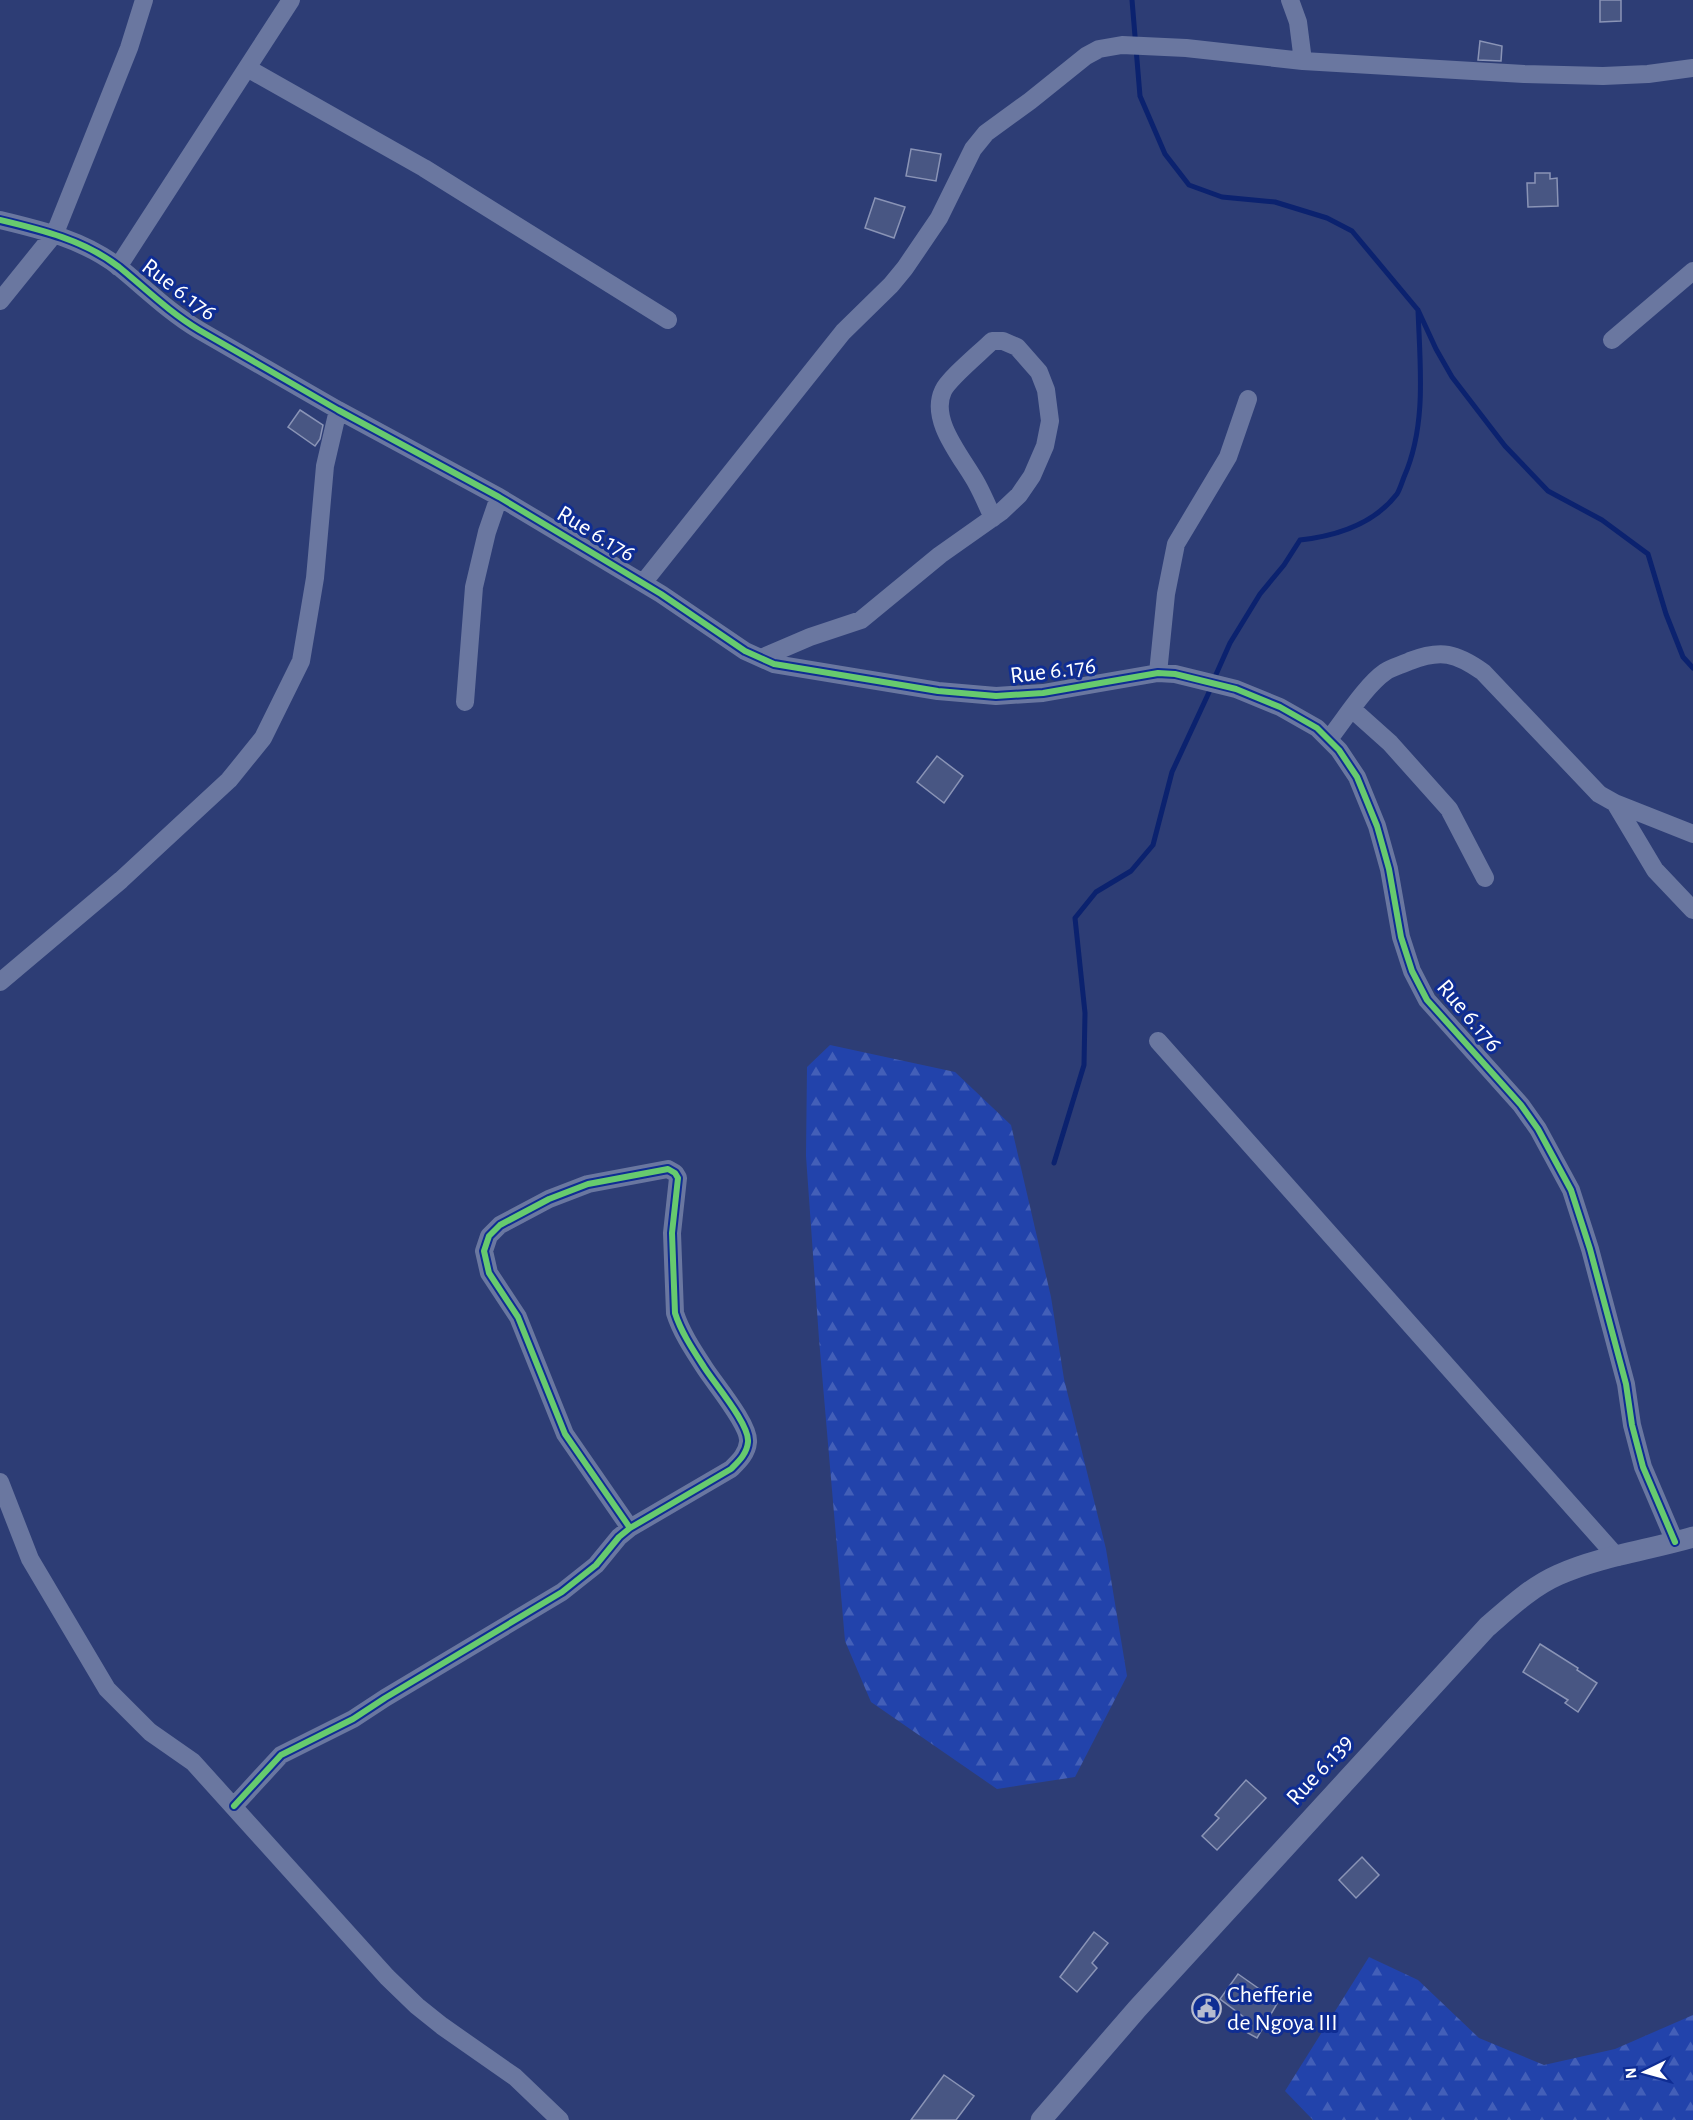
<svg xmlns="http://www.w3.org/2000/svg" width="1693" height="2120" font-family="'Alegreya Sans',sans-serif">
	<defs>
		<pattern id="forest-firs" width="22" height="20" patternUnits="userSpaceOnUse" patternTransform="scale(1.5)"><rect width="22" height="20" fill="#2243ab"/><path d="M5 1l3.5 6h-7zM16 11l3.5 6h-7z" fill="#435fb8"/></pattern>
	</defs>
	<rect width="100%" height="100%" fill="#2d3d75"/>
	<!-- forest -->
	<path fill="url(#forest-firs)" d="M830 1045 955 1072 1011 1125 1051 1297 1064 1379 1106 1549 1127 1676 1075 1777 997 1789 871 1702 845 1641 819 1339 806 1156 807 1067Z
		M1369 1957 1418 1980 1479 2038 1544 2065 1615 2049 1693 2015V2120H1313L1285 2091Z"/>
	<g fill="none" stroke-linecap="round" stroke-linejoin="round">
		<!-- stream -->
		<path stroke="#0b226f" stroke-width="5" d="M1132 0 1140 96 1165 154 1189 185 1222 197 1275 202 1327 218 1352 231 1418 310 1436 349 1452 377 1505 446 1548 491 1602 520 1648 554 1666 614 1683 657 1693 668
			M1214 679 1230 643 1260 594 1284 565 1300 540C1336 536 1374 524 1397 494 1400 489 1402 482 1404 477 1427 425 1420 365 1418 310
			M1054 1163 1084 1065 1085 1013 1075 918 1096 892 1131 871 1153 845 1172 772 1211 688"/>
	</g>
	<!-- building -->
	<path fill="#485683" stroke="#8a94b6" stroke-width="1.5" d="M1600 0H1621V21L1600 22Z
		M1480 41 1502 46 1501 61 1478 60Z
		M911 149 941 154 936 181 906 176Z
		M1535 173H1550V179L1557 178 1558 206 1528 207 1527 183H1535Z
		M875 198 905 207 894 238 865 228Z
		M300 410 323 425 320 439 315 446 288 427Z
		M937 756 963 776 944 803 917 782Z
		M1540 1644 1578 1668 1577 1670 1597 1683 1578 1712 1565 1703 1568 1700 1523 1672Z
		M1246 1780 1266 1798 1217 1850 1202 1836 1219 1818 1215 1815Z
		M1362 1857 1379 1875 1356 1898 1339 1880Z
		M1094 1932 1108 1943 1092 1963 1097 1968 1077 1992 1060 1977Z
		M1238 1974 1278 2002 1257 2038 1239 2028 1245 2018 1220 1999Z
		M944 2075 974 2096 956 2120H911Z"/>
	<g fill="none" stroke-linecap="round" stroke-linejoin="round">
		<!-- minor -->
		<path stroke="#6a77a0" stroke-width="18" d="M1290 0 1298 22 1303 61
			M247 68 424 168 668 320
			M0 220C42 230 84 240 119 267 146 289 169 312 199 330L338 410 499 497 661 594 745 651 774 664 938 691 996 696 1043 693 1158 673 1175 674 1236 689 1280 707 1317 728 1339 750 1357 777 1377 826 1389 869 1401 937 1412 971 1427 1000 1521 1105 1538 1129 1571 1190 1590 1249 1626 1384 1632 1425 1643 1467 1675 1542
			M118 267 291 0
			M0 301 55 233 129 48 144 0
			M1612 340 1693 271
			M643 583 843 332 891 285 905 268 939 218 973 149 986 133 1030 101 1086 56 1099 49 1122 45 1186 48 1303 61 1524 74 1603 76 1648 74 1693 68
			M761 658 810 637 861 620 940 555 1001 512 1019 495 1032 476 1045 446 1050 421 1046 390 1039 372 1017 347 1003 341H992C981 352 948 379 943 391 929 421 963 458 977 484 983 495 988 507 993 518
			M1158 673 1166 594 1176 544 1228 457 1248 399
			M465 702 474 587 487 532 499 497
			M1352 709 1390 743 1449 809 1485 878
			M1329 739C1344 720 1366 685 1385 672 1392 667 1402 665 1410 661 1441 649 1456 653 1483 672L1599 794 1615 803 1693 834
			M1615 803 1655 870 1693 910
			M0 982 121 880 229 780 263 738 301 661 315 578 325 466 338 410
			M1158 1041 1617 1557
			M0 1482 30 1559 107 1689 150 1732 193 1762 387 1977 417 2006 442 2026 515 2077 560 2120
			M234 1806 281 1755 353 1719 385 1698 562 1592 596 1565 619 1537 630 1528 731 1469C738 1462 747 1454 748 1442 750 1425 714 1383 704 1367 693 1350 681 1332 675 1313L672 1233 678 1178 675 1173 668 1169 588 1184 549 1199 500 1225 489 1236 484 1251 489 1273 518 1317 565 1434 630 1528"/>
		<!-- tertiary -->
		<path stroke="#6a77a0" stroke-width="21" d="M1041 2120 1137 2009 1487 1627C1509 1608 1531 1587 1558 1575 1600 1556 1649 1550 1693 1537"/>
		<defs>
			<path id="cycleway" d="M0 220C42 230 84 240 119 267 146 289 169 312 199 330L338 410 499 497 661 594 745 651 774 664 938 691 996 696 1043 693 1158 673 1175 674 1236 689 1280 707 1317 728 1339 750 1357 777 1377 826 1389 869 1401 937 1412 971 1427 1000 1521 1105 1538 1129 1571 1190 1590 1249 1626 1384 1632 1425 1643 1467 1675 1542
				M234 1806 281 1755 353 1719 385 1698 562 1592 596 1565 619 1537 630 1528 731 1469C738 1462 747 1454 748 1442 750 1425 714 1383 704 1367 693 1350 681 1332 675 1313L672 1233 678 1178 675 1173 668 1169 588 1184 549 1199 500 1225 489 1236 484 1251 489 1273 518 1317 565 1434 630 1528"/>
		</defs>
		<!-- cycleway casing -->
		<use href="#cycleway" stroke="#0f2d93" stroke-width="10"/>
		<!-- cycleway -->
		<use href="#cycleway" stroke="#67ca6e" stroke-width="6"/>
	</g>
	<!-- icons -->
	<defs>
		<symbol id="civic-ring" viewBox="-11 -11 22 22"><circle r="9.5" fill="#0f2d93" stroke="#b6bbcf" stroke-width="1.5"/><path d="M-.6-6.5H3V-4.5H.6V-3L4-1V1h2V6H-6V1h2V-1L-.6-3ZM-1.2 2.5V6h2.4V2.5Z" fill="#b6bbcf"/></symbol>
	</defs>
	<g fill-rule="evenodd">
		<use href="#civic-ring" x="1190" y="1992" width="33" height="33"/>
	</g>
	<g text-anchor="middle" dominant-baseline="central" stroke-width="6" stroke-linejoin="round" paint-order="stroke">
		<!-- street labels -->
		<g font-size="24" fill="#fff" stroke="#0f2d93">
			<text transform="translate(179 290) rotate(37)">Rue 6.176</text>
			<text transform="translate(596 534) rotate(31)">Rue 6.176</text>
			<text transform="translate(1053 671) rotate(-7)">Rue 6.176</text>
			<text transform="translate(1469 1016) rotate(50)">Rue 6.176</text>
			<text transform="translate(1320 1770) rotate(-48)">Rue 6.139</text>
		</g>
		<!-- poi labels -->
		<g font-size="24" fill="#fff" stroke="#0f2d93" text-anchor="start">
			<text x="1227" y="1995">Chefferie<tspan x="1227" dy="28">de Ngoya III</tspan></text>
		</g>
	</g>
	<!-- north arrow -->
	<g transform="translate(1645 2072) rotate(265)" stroke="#0f2d93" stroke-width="4.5" paint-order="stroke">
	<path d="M0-4.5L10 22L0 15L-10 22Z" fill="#ffffff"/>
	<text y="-9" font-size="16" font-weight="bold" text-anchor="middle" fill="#ffffff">N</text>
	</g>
</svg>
